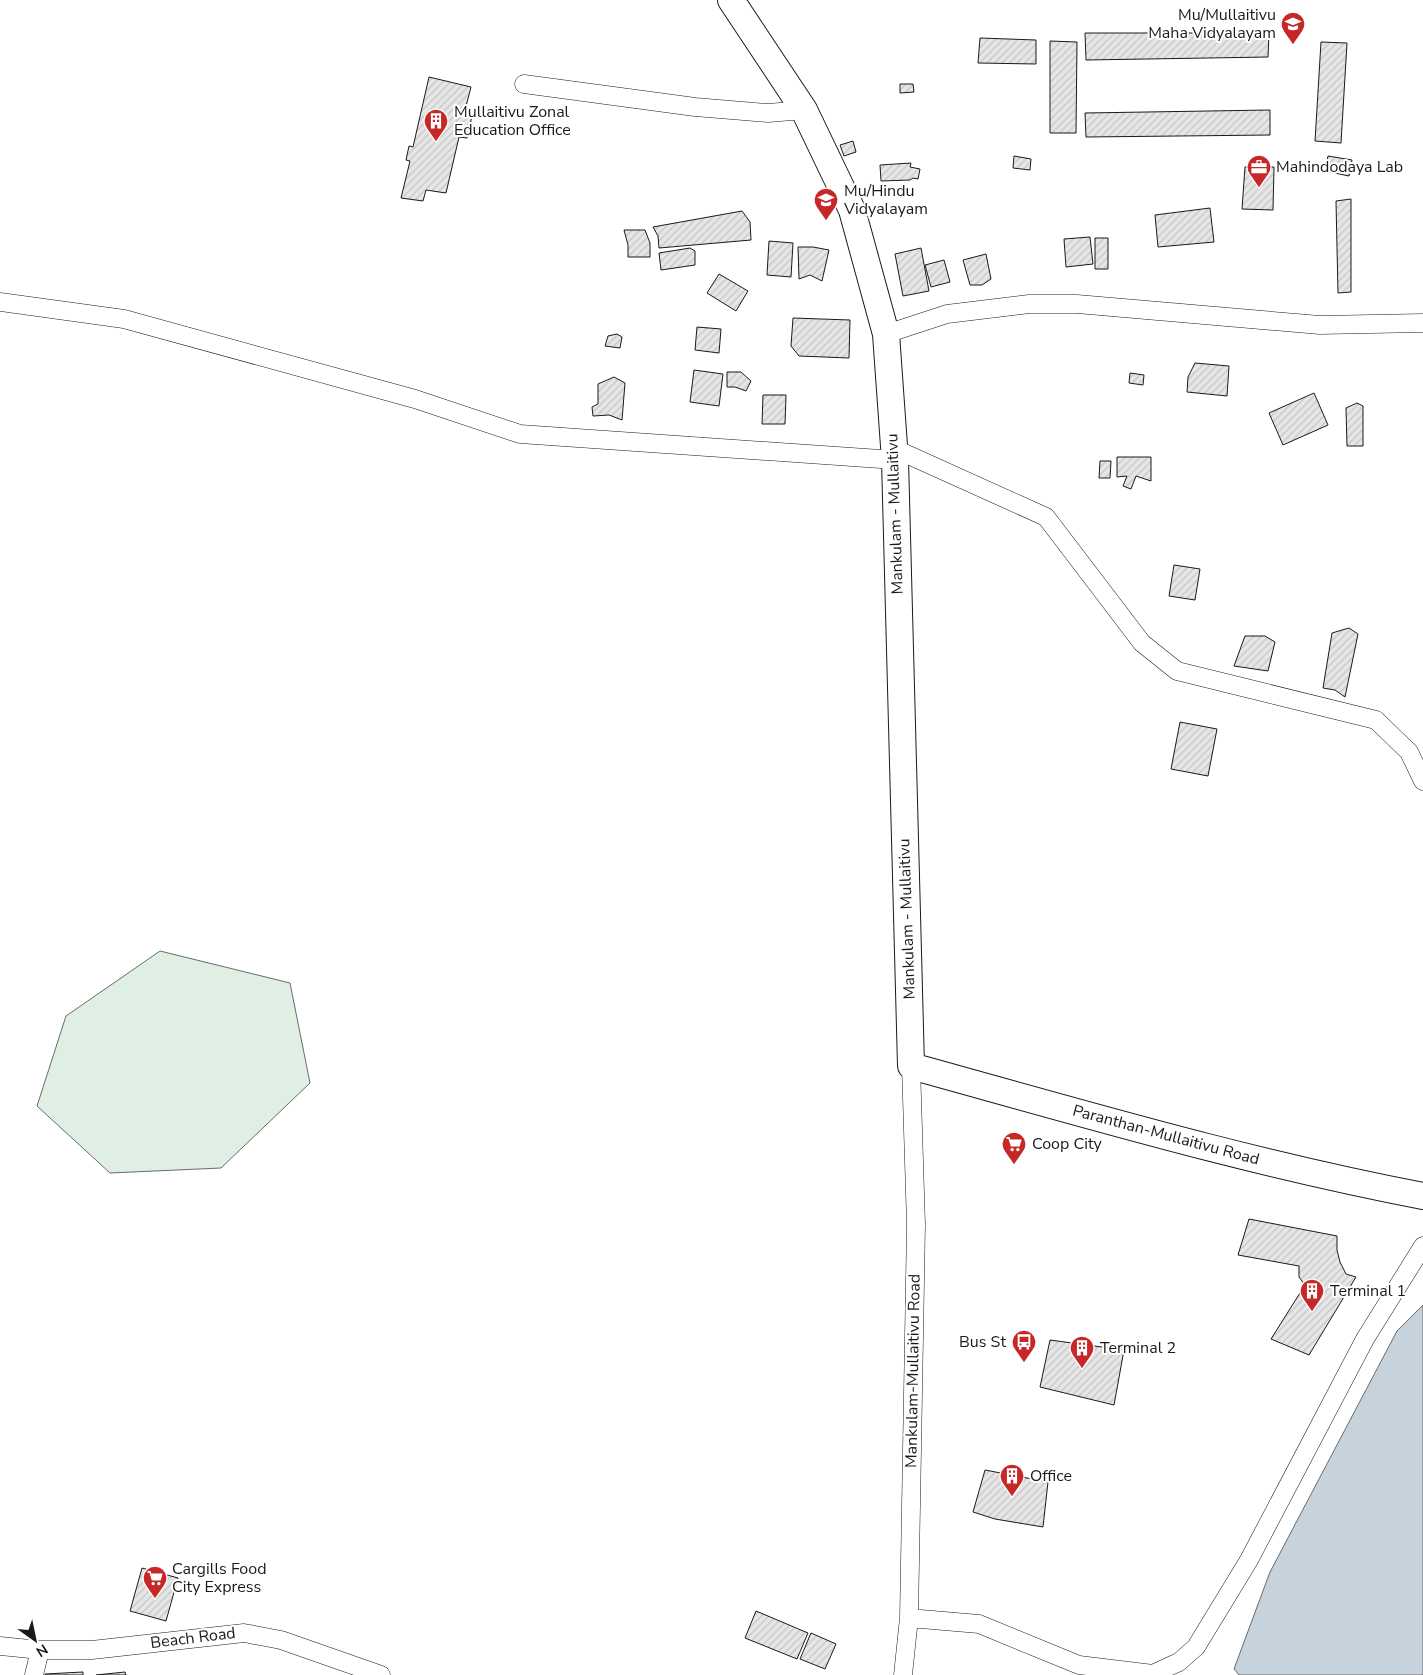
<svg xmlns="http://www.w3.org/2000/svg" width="1423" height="1675" font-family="'Nunito Sans',sans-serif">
	<defs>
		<pattern id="building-hatch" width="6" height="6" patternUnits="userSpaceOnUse" patternTransform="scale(1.25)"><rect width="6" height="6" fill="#e6e6e6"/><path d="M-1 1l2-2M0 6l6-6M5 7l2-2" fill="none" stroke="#c5c5c5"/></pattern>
	</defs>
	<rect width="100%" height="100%" fill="#fff"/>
	<!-- green -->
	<path fill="#e0efe3" stroke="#6a6a6a" d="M160 951 290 983 310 1083 221 1168 110 1173 37 1106 66 1016Z"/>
	<!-- water -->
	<path fill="#c6d2dc" stroke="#6a6a6a" d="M1423 1305V1675H1239L1234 1669 1270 1572 1397 1331Z"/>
	<!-- building -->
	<path fill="url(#building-hatch)" stroke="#1a1a1a" d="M1085 33H1269L1268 57 1086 60Z
		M980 38 1036 40V64L978 63Z
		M1050 41 1077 42 1076 133H1050Z
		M1321 42 1347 43 1341 143 1315 141Z
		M429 77 471 87 464 114 472 116 467 138 459 137 446 193 426 190 423 201 401 198 410 161 406 160 409 146 413 147Z
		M900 84H913L914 92 900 93Z
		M1270 110V135L1086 137 1085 113Z
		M853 141 856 152 844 156 840 145Z
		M1014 156 1031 159 1030 170 1013 168Z
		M1328 156 1352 160 1349 176 1325 171Z
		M911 163 910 167 920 169 918 179 913 178 910 180 881 181 880 165Z
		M1245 167H1274L1273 210 1242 209Z
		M1351 199V292L1338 293 1336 201Z
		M1210 208 1214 242 1158 247 1155 215Z
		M742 211 750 222 751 240 659 248 658 236 653 227Z
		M624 230H645L650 243V257H628V245Z
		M1090 237 1093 264 1066 267 1064 239Z
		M1095 238H1108V269H1095Z
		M769 241 793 243 791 277 767 275Z
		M798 247H813L829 250 822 281 810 275 799 279Z
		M690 248 695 251V265L661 270 659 253Z
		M921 248 929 291 903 296 895 254Z
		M986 254 991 279 982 285H970L963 260Z
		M944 260 950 282 931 287 925 265Z
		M719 274 748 291 736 311 707 293Z
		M793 318 850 320 849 358 799 356 791 346Z
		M697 327 721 329 719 353 695 350Z
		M617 334 622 337 620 348 605 346 608 336Z
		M1195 363 1229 366 1227 396 1187 392 1188 377Z
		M694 370 723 374 719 406 690 402Z
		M727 372H741L751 381 746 391 735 387H727Z
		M1130 373 1144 375 1143 385 1129 383Z
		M614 377 625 383 622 420 609 415 593 416 592 407 598 404V384Z
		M1314 393 1328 425 1283 445 1269 413Z
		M763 395H786L785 424H762Z
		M1357 403 1363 406V446H1347L1346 408Z
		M1117 457H1151V481L1136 476 1131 489 1123 486 1127 476 1117 477Z
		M1100 461H1111L1110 478H1099Z
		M1174 565 1200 569 1195 600 1169 596Z
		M1349 628 1358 634 1345 697 1335 690 1323 688 1332 633Z
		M1245 636H1265L1275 642 1268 671 1234 666Z
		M1180 722 1217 729 1208 776 1171 769Z
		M1249 1219 1337 1236V1250L1340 1262 1346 1274 1356 1277 1309 1355 1271 1339 1305 1285 1299 1277V1266L1238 1255Z
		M1050 1340 1124 1350 1114 1405 1040 1387Z
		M985 1470 1048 1482 1043 1527 995 1519 973 1512Z
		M142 1568 178 1578 166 1621 130 1611Z
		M756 1611 808 1633 797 1659 745 1638Z
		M811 1633 836 1644 825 1669 800 1659Z
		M83 1672V1675H45V1674Z
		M125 1672 126 1675H96Z"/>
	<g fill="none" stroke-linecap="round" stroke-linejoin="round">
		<defs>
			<path id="minor" d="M524 84 695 107 768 113 804 110
				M0 302 124 319 415 399 520 434 895 460
				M886 334 947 314 1029 304H1077L1320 325 1423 323
				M893 448 1046 517 1142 643 1177 671 1376 720 1409 752 1423 781
				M909 1618 979 1624 1079 1665 1153 1674 1179 1662 1196 1647 1249 1560 1365 1339 1423 1246
				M0 1646 40 1650H92L244 1633 281 1640 381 1675
				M34 1675 40 1650
				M903 1675 909 1618 916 1225 911 1066"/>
			<path id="highway" d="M731 0 804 110 852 210 886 334 895 460 911 1066C1081 1113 1250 1163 1423 1196"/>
		</defs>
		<!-- minor casing -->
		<use href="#minor" stroke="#1a1a1a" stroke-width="19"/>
		<!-- highway casing -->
		<use href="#highway" stroke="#1a1a1a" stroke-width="28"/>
		<!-- minor -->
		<use href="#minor" stroke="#fff" stroke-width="18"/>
		<!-- highway -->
		<use href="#highway" stroke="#fff" stroke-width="26"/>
	</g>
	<!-- icons -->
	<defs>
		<symbol id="school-pin" viewBox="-11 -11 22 30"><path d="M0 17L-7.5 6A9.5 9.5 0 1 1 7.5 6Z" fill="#c62828" stroke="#fff"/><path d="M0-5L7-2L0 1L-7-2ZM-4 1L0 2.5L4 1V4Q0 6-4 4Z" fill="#fff"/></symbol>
		<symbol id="building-pin" viewBox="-11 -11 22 30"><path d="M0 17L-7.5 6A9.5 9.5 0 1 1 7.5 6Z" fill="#c62828" stroke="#fff"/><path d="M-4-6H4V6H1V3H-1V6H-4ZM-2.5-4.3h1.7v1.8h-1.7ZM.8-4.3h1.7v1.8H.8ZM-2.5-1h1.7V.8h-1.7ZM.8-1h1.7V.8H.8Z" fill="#fff"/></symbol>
		<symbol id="office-pin" viewBox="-11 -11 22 30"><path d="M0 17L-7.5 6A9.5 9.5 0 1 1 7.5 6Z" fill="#c62828" stroke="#fff"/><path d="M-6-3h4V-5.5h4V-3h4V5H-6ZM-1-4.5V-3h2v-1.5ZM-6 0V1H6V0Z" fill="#fff"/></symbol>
		<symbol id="supermarket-pin" viewBox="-11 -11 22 30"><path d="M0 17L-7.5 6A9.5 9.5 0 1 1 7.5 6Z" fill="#c62828" stroke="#fff"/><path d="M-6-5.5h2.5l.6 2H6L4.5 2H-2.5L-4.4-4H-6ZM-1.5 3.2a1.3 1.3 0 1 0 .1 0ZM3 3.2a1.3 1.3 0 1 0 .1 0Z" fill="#fff"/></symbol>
		<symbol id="bus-pin" viewBox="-11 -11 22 30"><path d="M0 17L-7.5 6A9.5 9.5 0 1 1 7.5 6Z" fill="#c62828" stroke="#fff"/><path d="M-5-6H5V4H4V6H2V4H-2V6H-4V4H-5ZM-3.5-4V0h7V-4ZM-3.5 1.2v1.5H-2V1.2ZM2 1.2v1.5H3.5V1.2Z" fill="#fff"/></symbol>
	</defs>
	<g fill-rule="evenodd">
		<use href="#school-pin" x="1279" y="10" width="28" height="38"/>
		<use href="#building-pin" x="422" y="107" width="28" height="38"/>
		<use href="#office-pin" x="1245" y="153" width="28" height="38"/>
		<use href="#school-pin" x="812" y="186" width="28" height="38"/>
		<use href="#supermarket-pin" x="1000" y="1130" width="28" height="38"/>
		<use href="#building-pin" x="1298" y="1277" width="28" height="38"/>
		<use href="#bus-pin" x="1010" y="1328" width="28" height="38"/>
		<use href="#building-pin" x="1068" y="1334" width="28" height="38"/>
		<use href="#building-pin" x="998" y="1462" width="28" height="38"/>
		<use href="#supermarket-pin" x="141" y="1564" width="28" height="38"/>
	</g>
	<g text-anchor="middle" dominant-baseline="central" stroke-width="4" stroke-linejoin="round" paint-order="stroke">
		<!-- poi labels -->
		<g font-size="16" fill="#1a1a1a" stroke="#fff" text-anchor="start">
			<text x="1276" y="15" text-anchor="end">Mu/Mullaitivu<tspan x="1276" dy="18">Maha Vidyalayam</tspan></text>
			<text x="454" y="112">Mullaitivu Zonal<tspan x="454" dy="18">Education Office</tspan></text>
			<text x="1276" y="167">Mahindodaya Lab</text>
			<text x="844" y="191">Mu/Hindu<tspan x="844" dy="18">Vidyalayam</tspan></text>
			<text x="1032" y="1144">Coop City</text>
			<text x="1330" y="1291">Terminal 1</text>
			<text x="1006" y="1342" text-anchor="end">Bus St</text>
			<text x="1100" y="1348">Terminal 2</text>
			<text x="1030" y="1476">Office</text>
			<text x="172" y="1569">Cargills Food<tspan x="172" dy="18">City Express</tspan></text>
		</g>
		<!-- street labels -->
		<g font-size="16" fill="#1a1a1a" stroke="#fff">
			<text transform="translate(895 514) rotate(-92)">Mankulam - Mullaitivu</text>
			<text transform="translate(907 919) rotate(-92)">Mankulam - Mullaitivu</text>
			<text transform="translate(1166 1135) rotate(15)">Paranthan-Mullaitivu Road</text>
			<text transform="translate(913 1371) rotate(-89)">Mankulam-Mullaitivu Road</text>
			<text transform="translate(193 1638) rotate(-7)">Beach Road</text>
		</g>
	</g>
	<!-- north arrow -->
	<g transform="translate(35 1640) rotate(147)" stroke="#ffffff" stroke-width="4" paint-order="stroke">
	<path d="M0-4L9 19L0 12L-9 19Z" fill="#1a1a1a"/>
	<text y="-8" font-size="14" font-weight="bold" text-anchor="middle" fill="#1a1a1a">N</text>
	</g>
</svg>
